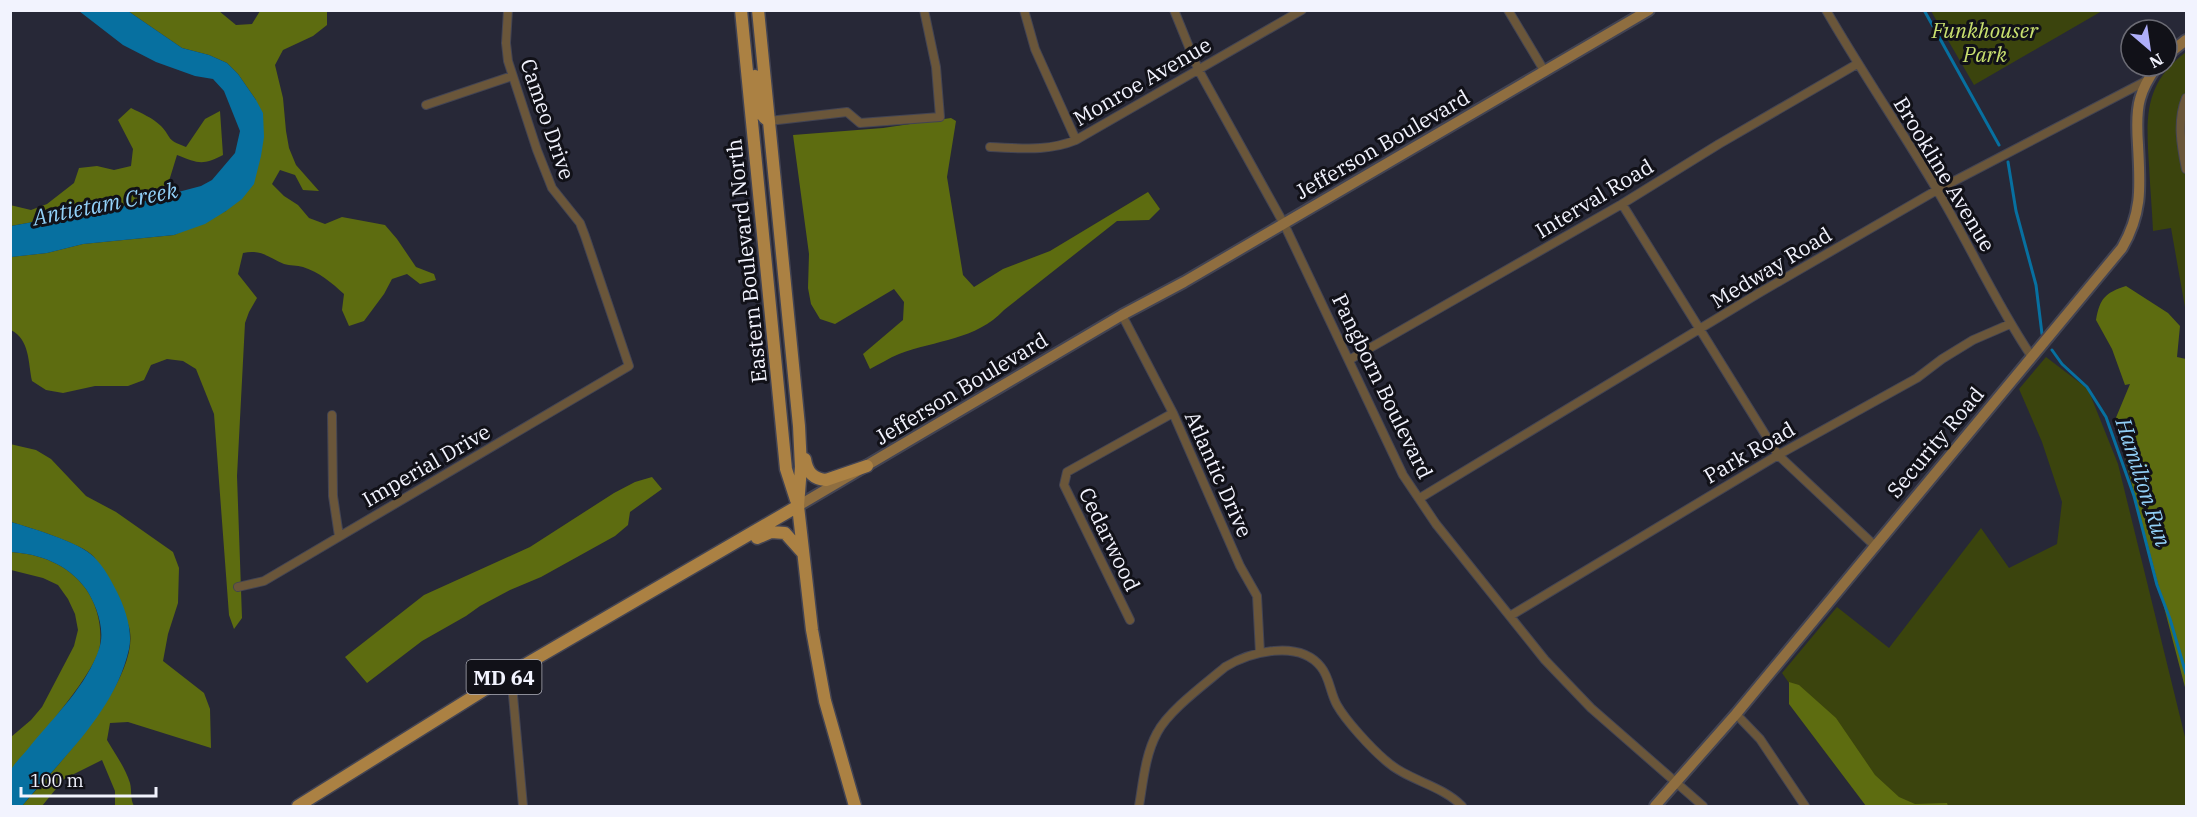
<svg xmlns="http://www.w3.org/2000/svg" width="2197" height="817" font-family="'IBM Plex Serif',serif">
	<rect width="100%" height="100%" fill="#272837"/>
	<!-- green -->
	<path fill="#3b440d" d="M1931 11H2102L1974 85Z
		M2186 52V313L2171 228 2153 231C2152 209 2150 187 2149 165 2146 117 2144 83 2186 52Z
		M2046 357 2088 389 2118 464 2186 741V806H1875L1782 673 1837 607 1889 648 1981 528 2009 568 2057 544 2062 502 2042 442 2019 389Z"/>
	<!-- forest -->
	<path fill="#5d6c10" d="M128 11H219L236 25 252 24 260 11H327V25L313 36 283 50 275 65 283 98 286 131 289 148 296 165 319 191 303 190 295 175 280 170 272 184 284 196 298 205 309 218 325 224 342 217 385 225 397 239 416 267 434 274 436 280 420 284 407 274 392 279 384 294 364 321 349 326 342 310 344 294C332 283 319 272 303 267 297 265 290 266 284 264 270 258 261 249 243 253L238 274 257 298 249 312 245 323 237 476 242 618 234 629 229 615 214 414 196 369 183 361 167 359 151 365 144 380 128 386H95L63 393 46 390 32 381C28 362 30 340 11 330L10 257 47 253 83 244 174 235 226 211 256 100 238 74 227 63 209 55 182 48Z
		M131 108C141 113 153 118 161 126 173 139 165 139 186 147L205 119 220 111 223 155C202 166 198 163 177 155L165 194 133 204 11 226 10 205 31 210 47 204 74 183 79 168 97 166 114 170 131 166 133 149 118 120Z
		M951 118 956 121 947 177 963 275 974 287 1003 269 1050 251 1148 192 1160 209 1149 220 1117 221 1004 310C976 340 936 340 899 354 889 358 880 364 870 369L863 354 903 320 904 302 894 289 835 324 820 319 811 304 808 288 809 254 793 135 883 128Z
		M2126 286 2168 313 2180 326 2177 357 2186 359V691L2115 420 2130 384 2125 385 2112 349 2096 320C2100 298 2105 293 2126 286Z
		M10 444 36 450 51 459 86 496 116 512 173 552 179 568 178 603 168 634 163 661 204 693 210 709 211 748 128 722 110 723 107 740C115 754 125 767 130 783 132 791 130 799 134 806H115V791L102 760 64 779 42 806H22C53 770 143 678 129 627 126 616 118 605 112 594 107 583 102 568 94 557 84 544 28 527 11 522Z
		M652 477 662 489 630 512 628 525 615 536 541 577 510 590 480 606 466 616 422 641 367 683 345 657 424 595 530 547 614 493 635 482Z
		M11 552C40 554 68 564 86 589 97 605 102 625 100 645 97 673 31 746 11 771V737L31 720 42 707 74 646 78 630 75 614 68 599 58 585 43 578 11 570Z
		M1789 682 1799 685 1836 718 1875 775 1899 797 1915 804 1947 803 1948 806H1866L1789 704Z"/>
	<!-- water -->
	<path fill="#0770a0" d="M79 11H128L182 48 209 55 227 63 238 74 256 100 263 113 264 137 261 156 254 184 242 199 226 211 205 224 174 235 83 244 47 253 11 257V226L133 204 201 186 212 180 235 153 240 131 224 91 213 79 195 76 156 62 123 45Z
		M11 522C31 528 80 542 94 557 104 567 111 580 117 592 125 608 133 631 129 649 115 712 61 759 22 806H11C10 797 7 779 11 770 15 762 25 753 31 745 55 716 87 685 99 649 106 630 96 604 86 589 68 564 40 554 11 552Z"/>
	<g fill="none" stroke-linecap="round" stroke-linejoin="round">
		<!-- stream -->
		<path stroke="#0770a0" stroke-width="3" d="M1924 10 1999 145
			M2008 162 2016 211 2036 285 2042 334
			M2052 350 2062 364 2087 387 2106 417 2134 496 2157 585 2170 619 2186 674"/>
		<defs>
			<path id="street" d="M1024 10 1035 49 1076 140
				M1174 10 1198 69 1284 224 1403 475 1436 524 1545 660 1591 708 1703 806
				M1508 10 1545 72
				M1826 10C1861 71 1901 129 1937 190 1970 245 1996 304 2032 357
				M2186 98C2177 121 2181 145 2186 169
				M426 105 512 76
				M769 121 847 112 860 123 940 117 936 67 924 10
				M990 147C1020 148 1047 152 1076 140L1302 10
				M1622 204 1778 455 1874 545
				M1122 315 1173 413 1240 566 1257 596 1260 653
				M1349 360 1622 204 1719 144 1857 64
				M332 415 333 496 339 536
				M1420 498 1759 293 1937 190 2148 80
				M238 587 264 581 629 366 585 236 580 223 552 188 537 150 508 61 506 43 508 10
				M1510 616 1778 455 1917 378 1942 359 1973 340 2010 324
				M1130 620 1064 485 1067 472 1173 413
				M511 673 523 806
				M1736 714 1760 739 1805 806
				M1139 806C1143 783 1145 755 1157 733 1168 711 1205 684 1225 667 1250 652 1299 639 1321 667 1330 678 1330 693 1337 705 1346 721 1371 748 1385 760 1408 781 1440 784 1462 806"/>
			<path id="secondary" d="M2167 55 2186 40
				M798 506 1122 315 1184 282 1649 10
				M1655 806 1736 714 2122 248C2143 212 2140 185 2138 145 2137 130 2136 113 2140 99 2143 87 2150 76 2157 66"/>
			<path id="primary" d="M741 10 786 469 796 500
				M758 10 799 426 801 467 798 506 812 630 825 701 855 806
				M755 76C757 90 755 114 769 121
				M805 459C807 472 813 479 826 480L867 466
				M757 538 771 532 785 533 802 552
				M298 806 511 673 798 506"/>
		</defs>
		<!-- street casing -->
		<use href="#street" stroke="#434453" stroke-width="10"/>
		<!-- secondary casing -->
		<use href="#secondary" stroke="#434453" stroke-width="14"/>
		<!-- primary casing -->
		<use href="#primary" stroke="#434453" stroke-width="15"/>
		<!-- street -->
		<use href="#street" stroke="#6a563a" stroke-width="8"/>
		<!-- secondary -->
		<use href="#secondary" stroke="#8f6e40" stroke-width="10"/>
		<!-- primary -->
		<use href="#primary" stroke="#ab8143" stroke-width="12"/>
	</g>
	<g text-anchor="middle" dominant-baseline="central" stroke-width="6" stroke-linejoin="round" paint-order="stroke">
		<!-- shield labels -->
		<rect fill="#111118" stroke="#aeafb9" stroke-width="1.5" x="466.5" y="660" width="75" height="34" rx="4.5"/>
		<g font-size="20" font-weight="bold" fill="#f2f3fe">
			<text x="504" y="677">MD 64</text>
		</g>
		<!-- park labels -->
		<g font-size="21" font-style="italic" fill="#c9e06f" stroke="#111118">
			<text x="1985" y="30">Funkhouser<tspan x="1985" dy="24">Park</tspan></text>
		</g>
		<!-- street labels -->
		<g font-size="21" fill="#f2f3fe" stroke="#111118">
			<text transform="translate(1142 81) rotate(-30)">Monroe Avenue</text>
			<text transform="translate(548 119) rotate(71)">Cameo Drive</text>
			<text transform="translate(1382 144) rotate(-30)">Jefferson Boulevard</text>
			<text transform="translate(1945 174) rotate(59)">Brookline Avenue</text>
			<text transform="translate(1594 198) rotate(-31)">Interval Road</text>
			<text transform="translate(746 261) rotate(-96)">Eastern Boulevard North</text>
			<text transform="translate(1771 267) rotate(-31)">Medway Road</text>
			<text transform="translate(1383 386) rotate(64)">Pangborn Boulevard</text>
			<text transform="translate(961 388) rotate(-31)">Jefferson Boulevard</text>
			<text transform="translate(1935 442) rotate(-50)">Security Road</text>
			<text transform="translate(1749 452) rotate(-30)">Park Road</text>
			<text transform="translate(426 465) rotate(-30)">Imperial Drive</text>
			<text transform="translate(1219 474) rotate(66)">Atlantic Drive</text>
			<text transform="translate(1110 539) rotate(64)">Cedarwood</text>
		</g>
		<!-- water labels -->
		<g font-size="22" font-style="italic" fill="#92d0f8" stroke="#111118">
			<text transform="translate(105 203) rotate(-11)">Antietam Creek</text>
			<text transform="translate(2144 482) rotate(72)">Hamilton Run</text>
		</g>
	</g>
	<!-- border -->
	<rect width="2197" height="817" fill="none" stroke="#f2f3fe" stroke-width="24"/>
	<!-- north arrow -->
	<g transform="translate(2149 48) rotate(151)"><circle r="28" fill="#111118" stroke="#6b6b74" stroke-width="1.5"/>
	<path d="M0-4.5L10 22L0 15L-10 22Z" fill="#aeaefa"/>
	<text y="-9" font-size="16" font-weight="bold" text-anchor="middle" fill="#f2f3fe">N</text>
	</g>
	<!-- scale -->
	<path d="M21 787v9h135v-9" fill="none" stroke="#f2f3fe" stroke-width="3"/>
	<text x="30" y="787" font-size="18" fill="#f2f3fe" stroke="#111118" stroke-width="4.5" paint-order="stroke">100 m</text>
</svg>
